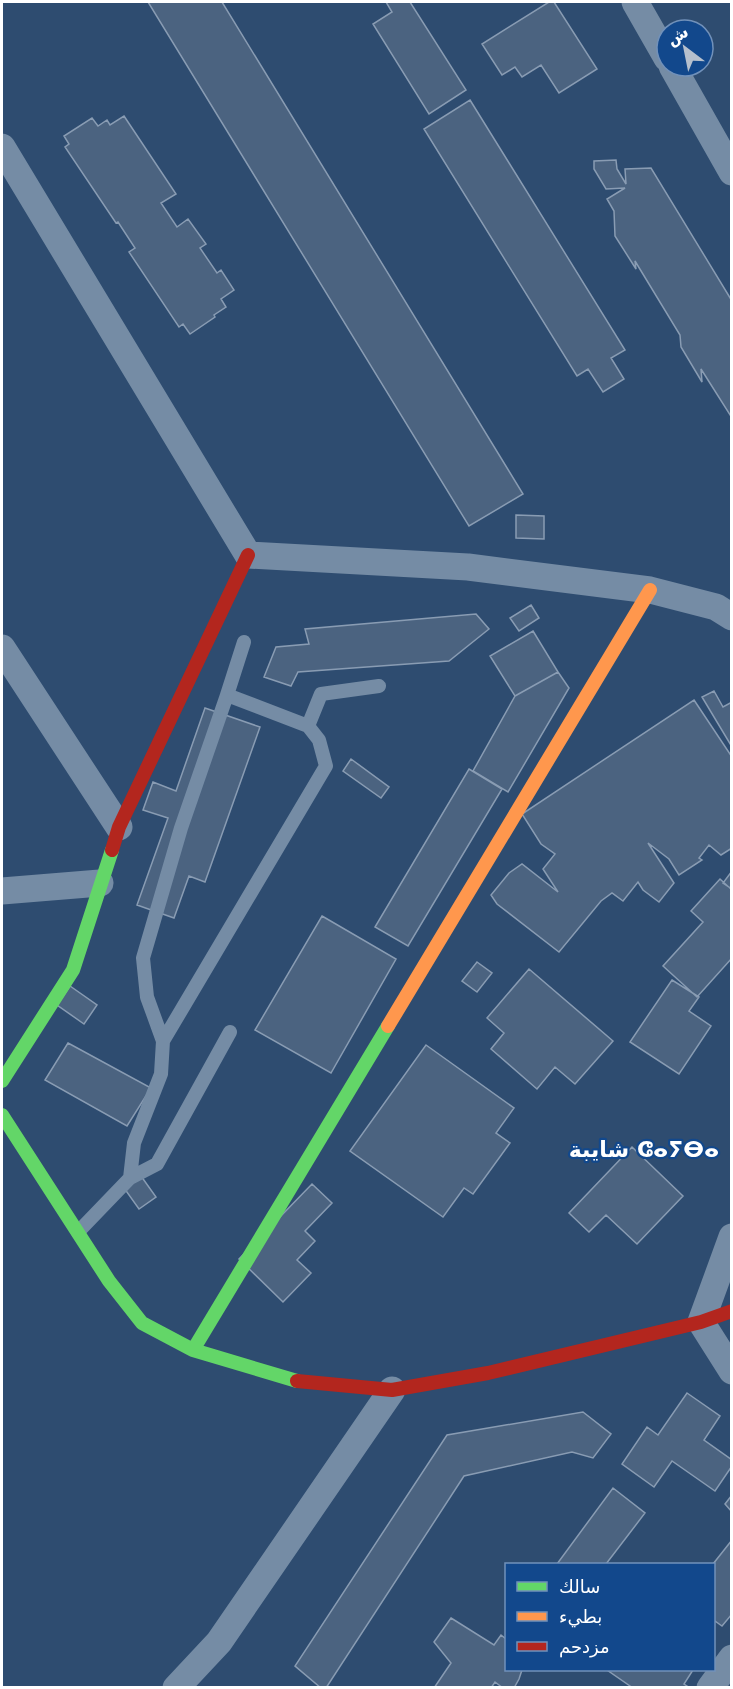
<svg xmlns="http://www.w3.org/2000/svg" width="733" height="1689" font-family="'DejaVu Sans','Noto Sans Arabic','Noto Sans Tifinagh',sans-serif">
<rect width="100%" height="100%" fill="#2e4c70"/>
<path fill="#4b6380" stroke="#899cb3" stroke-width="1.5" d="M148 2H222L523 494 469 526Z
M386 2H410L466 90 429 114 373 24 392 12Z
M549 2H554L597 69 559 93 541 65 522 77 515 67 502 75 482 44Z
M470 100 625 350 611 358 624 379 603 392 588 369 577 376 424 129Z
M124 116 176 194 161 203 177 227 188 219 206 244 200 248 217 273 221 270 234 290 221 299 226 307 214 315 215 317 190 334 183 324 179 327 129 252 135 248 118 222 116 223 65 147 69 144 64 136 92 118 98 126 107 120 110 125Z
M616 160 617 169 626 184 625 169 651 168 732 301V418L701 369 702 382 681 347 680 335 635 261 636 269 615 236 614 211 607 199 625 188 606 189 594 169V161Z
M516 515 544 516V539L516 538Z
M531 605 539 618 519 631 510 618Z
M476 614 489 629 449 661 298 672 291 686 264 677 276 647 309 644 305 629Z
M533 631 558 672 515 696 490 656Z
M558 672 569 688 508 792 473 771 515 696Z
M714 691 723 707 732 702V747L702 697Z
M694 700 732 757V848L721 855 709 845 699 858 702 860 679 875 669 859 648 843 674 883 659 902 643 890 638 882 623 901 612 893 601 901 559 952 497 904 491 895 509 873 522 864 558 892 543 869 555 854 541 844 522 814Z
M205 708 260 727 205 882 189 876 174 918 137 905 168 818 143 810 153 782 176 791Z
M351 759 389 787 381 798 343 771Z
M469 769 502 789 408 946 375 927Z
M732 871V889L723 883Z
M720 879 732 890V958L697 997 663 966 703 922 691 911Z
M322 916 396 959 331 1073 255 1030Z
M477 962 492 973 477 992 462 981Z
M529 969 613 1041 575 1084 555 1067 537 1089 491 1049 504 1033 487 1018Z
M672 980 699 997 689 1011 711 1026 679 1074 630 1042Z
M70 986 97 1005 84 1024 57 1005Z
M68 1043 151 1088 127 1126 45 1080Z
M426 1045 514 1108 496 1133 510 1143 473 1194 464 1188 443 1217 350 1151Z
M632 1147 683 1196 637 1244 606 1215 589 1232 569 1213Z
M141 1176 156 1197 139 1209 124 1188Z
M312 1184 332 1203 305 1231 315 1241 297 1260 311 1273 283 1302 239 1259Z
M687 1393 720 1416 704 1440 732 1460V1466L715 1491 672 1461 654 1487 622 1464 647 1427 658 1435Z
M583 1412 611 1434 593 1458 572 1452 464 1476 326 1688H321L295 1666 447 1435Z
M613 1488 645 1513 606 1564H557Z
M732 1495V1512L725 1504Z
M732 1540V1614L722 1626 715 1621 714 1623 713 1564Z
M451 1618 494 1645 501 1635 506 1639V1670H522L519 1679 514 1688H503L495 1682 491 1688H434L451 1663 434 1642Z
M607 1670H693L684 1684 690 1688H633Z"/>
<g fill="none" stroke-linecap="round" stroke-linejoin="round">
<path stroke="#758ca5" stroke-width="14" d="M227 695 244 642
M308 726 321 694 379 686
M130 1178 134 1143 161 1074 163 1041 326 766 319 740 308 726 227 695 181 828 143 958 147 997 163 1041
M78 1232 130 1178 157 1164 230 1032"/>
<path stroke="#758ca5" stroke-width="27" d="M635 2 667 58
M672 66 732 172
M2 147 248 555 468 567 650 590 716 607 732 617
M2 648 119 827
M2 891 100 883
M732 1237 701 1322 732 1371
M176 1688 219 1642 392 1390
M710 1688 732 1658"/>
<path stroke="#63d668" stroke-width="14" d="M2 1081 73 970 112 850
M2 1115 109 1281 142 1323 193 1350 297 1381
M193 1350 388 1026"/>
<path stroke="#ff974d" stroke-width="14" d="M388 1026 650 590"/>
<path stroke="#b3261e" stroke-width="14" d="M112 850 119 827 248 555
M297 1381 392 1390 488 1373 701 1322 732 1311"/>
</g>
<g text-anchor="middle" stroke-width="4.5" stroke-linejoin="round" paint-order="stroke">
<g font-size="22" font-weight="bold" fill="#fff" stroke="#12488c">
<text x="644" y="1157">شايبة ⵛⴰⵢⴱⴰ</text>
</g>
</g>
<rect width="733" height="1689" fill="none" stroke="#ffffff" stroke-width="6"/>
<rect x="505" y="1563" width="210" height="108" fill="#12488c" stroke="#7191ba" stroke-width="1.5"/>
<rect x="517" y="1582" width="30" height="9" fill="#63d668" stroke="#7191ba" stroke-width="1.5"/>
<text x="559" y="1593" font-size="18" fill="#ffffff">سالك</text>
<rect x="517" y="1612" width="30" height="9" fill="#ff974d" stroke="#7191ba" stroke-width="1.5"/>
<text x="559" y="1623" font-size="18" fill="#ffffff">بطيء</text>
<rect x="517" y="1642" width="30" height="9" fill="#b3261e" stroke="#7191ba" stroke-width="1.5"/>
<text x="559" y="1653" font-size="18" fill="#ffffff">مزدحم</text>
<g transform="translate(685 48) rotate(328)"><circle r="28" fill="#12488c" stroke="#7191ba" stroke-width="1.5"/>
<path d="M0-4.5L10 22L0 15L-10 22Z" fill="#b6c0cd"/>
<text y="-9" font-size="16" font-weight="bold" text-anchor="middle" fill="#ffffff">ش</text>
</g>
</svg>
